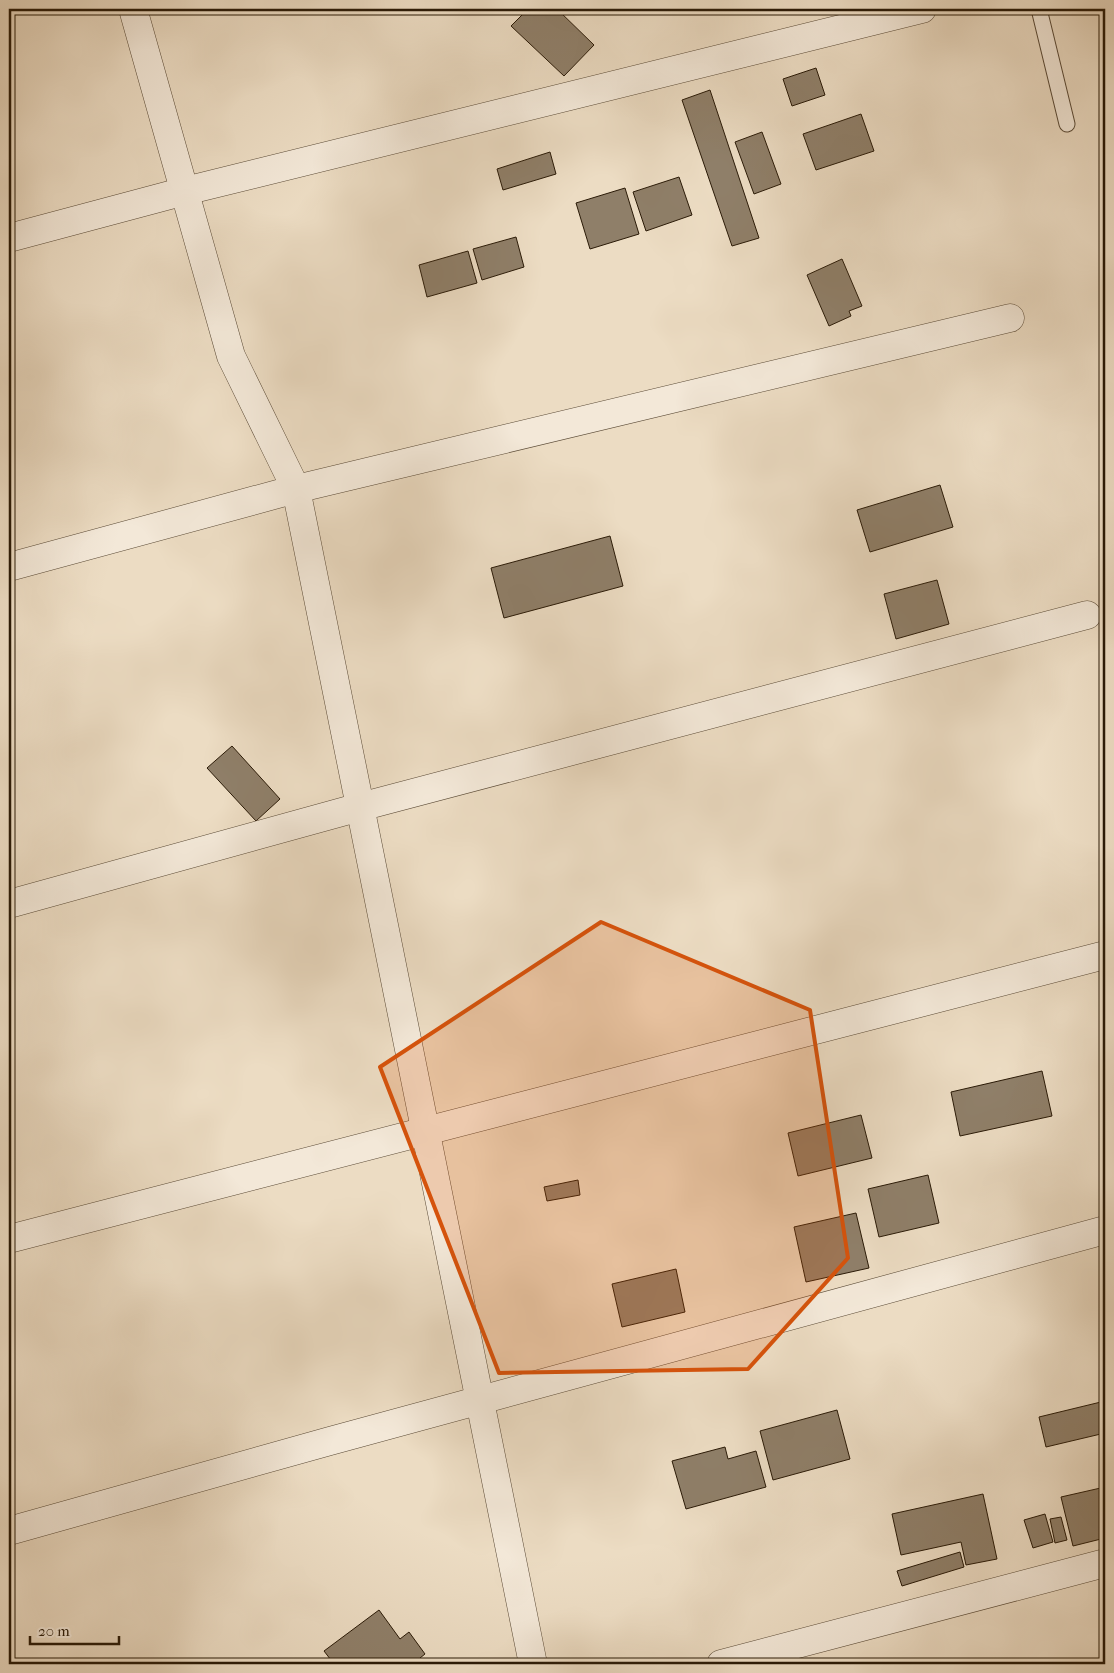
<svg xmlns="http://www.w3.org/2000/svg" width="1114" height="1673" font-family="'IM FELL French Canon',serif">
<rect width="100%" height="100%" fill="#ecdcc3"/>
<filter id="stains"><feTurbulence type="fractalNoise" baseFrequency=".004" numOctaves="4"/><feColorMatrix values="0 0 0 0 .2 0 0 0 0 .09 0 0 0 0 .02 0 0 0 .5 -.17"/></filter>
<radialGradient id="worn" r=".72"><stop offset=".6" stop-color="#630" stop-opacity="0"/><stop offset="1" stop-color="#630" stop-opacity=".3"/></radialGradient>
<path fill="#8f7f69" stroke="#2a1a07" d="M528 9H557L594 45 564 76 511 26Z
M816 68 825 95 792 106 783 79Z
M710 90 759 238 732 246 682 100Z
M861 114 874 151 816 170 803 134Z
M762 132 781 184 754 194 735 142Z
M550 152 556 174 503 190 497 169Z
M679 177 692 215 646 231 633 192Z
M625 188 639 234 590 249 576 203Z
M516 237 524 267 482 280 473 249Z
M468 251 477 283 427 297 419 265Z
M842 259 862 306 849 311 851 316 829 326 807 275Z
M940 485 953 527 870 552 857 510Z
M610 536 623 586 504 618 491 568Z
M937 580 949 624 896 639 884 594Z
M232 746 280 799 256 821 207 768Z
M1042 1071 1052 1116 960 1136 951 1092Z
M861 1115 872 1158 798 1176 788 1133Z
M928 1175 939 1223 879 1237 868 1189Z
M578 1180 580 1195 547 1201 544 1187Z
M856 1213 869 1268 806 1282 794 1227Z
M676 1269 685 1312 622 1327 612 1284Z
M1105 1401V1433L1046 1447 1039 1417Z
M837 1410 850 1459 773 1480 760 1431Z
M725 1447 728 1459 756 1451 766 1487 686 1509 672 1461Z
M1105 1487V1538L1073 1546 1061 1497Z
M983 1494 997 1559 966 1565 961 1542 901 1555 892 1514Z
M1045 1514 1053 1542 1033 1548 1024 1520Z
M1061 1517 1067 1540 1055 1543 1050 1519Z
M960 1552 964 1567 902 1586 897 1571Z
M379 1610 400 1639 409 1632 425 1654 420 1658 424 1664H334L324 1651Z"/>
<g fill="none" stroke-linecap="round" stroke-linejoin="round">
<defs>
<path id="service" d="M1039 9 1067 124"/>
<path id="minor" d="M9 238 185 191 922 9
M9 567 296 489 1010 318
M9 904 360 807 1087 615
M9 1239 1105 955
M9 1531 330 1441 1105 1230
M721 1664 1105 1563"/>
<path id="tertiary" d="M133 9 231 356 296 489 533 1664"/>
</defs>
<use href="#service" stroke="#5a4a36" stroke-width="17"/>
<use href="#minor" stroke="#5a4a36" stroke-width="29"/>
<use href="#tertiary" stroke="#5a4a36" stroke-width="29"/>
<use href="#service" stroke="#f3e8d8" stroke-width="15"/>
<use href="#minor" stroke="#f3e8d8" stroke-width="28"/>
<use href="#tertiary" stroke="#f3e8d8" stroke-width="28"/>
</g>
<path fill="#d5530c" fill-opacity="0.2" stroke="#d5530c" stroke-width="4" stroke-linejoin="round" d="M601 922 810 1010 848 1258 748 1369 499 1373 380 1067Z"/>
<rect width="1114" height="1673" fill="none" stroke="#ecdcc3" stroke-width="30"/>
<rect x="10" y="10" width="1094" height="1653" fill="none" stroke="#2a1a07" stroke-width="2.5"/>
<rect x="15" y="15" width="1084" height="1643" fill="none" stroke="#2a1a07"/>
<path d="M30 1636v8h89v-8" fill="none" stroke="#2a1a07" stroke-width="2.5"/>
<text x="38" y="1636" font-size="15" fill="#2a1a07" stroke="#f3e8d8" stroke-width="4" paint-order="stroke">20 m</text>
<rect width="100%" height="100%" filter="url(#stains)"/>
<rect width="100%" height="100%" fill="url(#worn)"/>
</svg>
